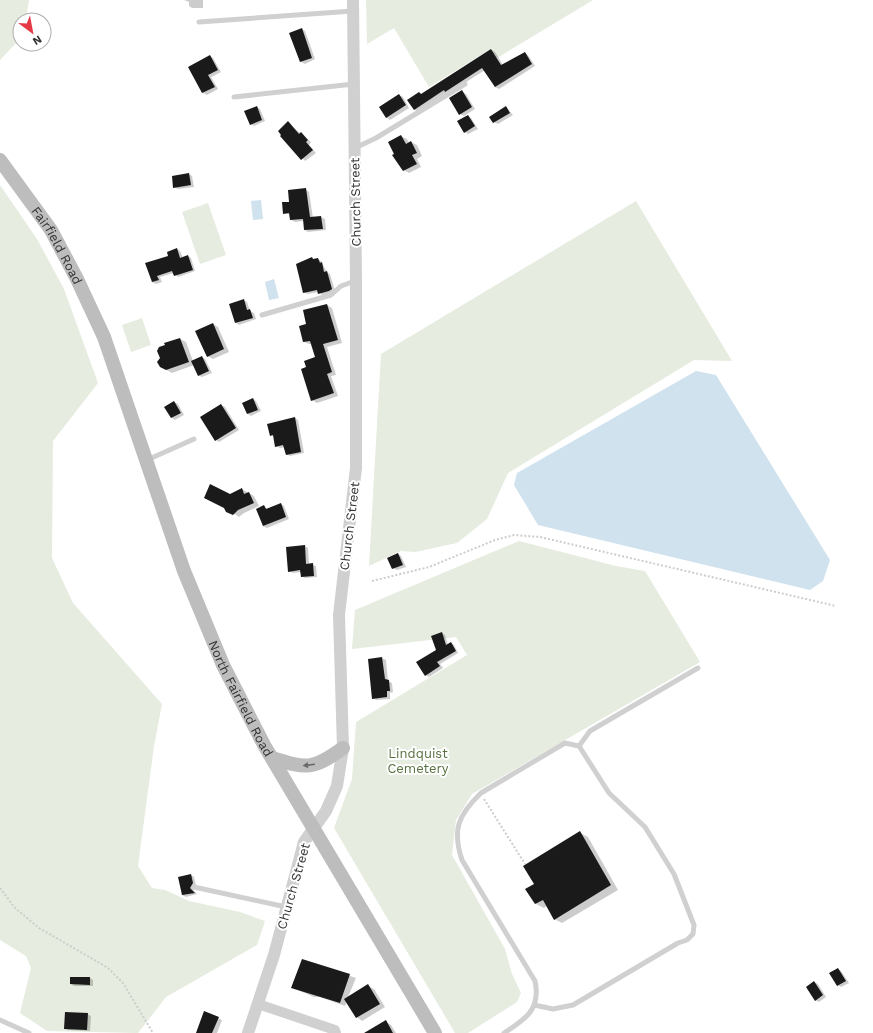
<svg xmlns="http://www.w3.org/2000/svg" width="873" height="1033" font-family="'Work Sans',sans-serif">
<rect width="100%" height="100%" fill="#fff"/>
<path fill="#e6ecdf" d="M0 0H29L26 20H20V39L0 60Z
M366 0H593L497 58 491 49 429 87 394 28 367 44Z
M0 185 37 239 64 289 98 383 53 441 52 558 73 603 162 704 154 746 138 866 152 888 165 890 189 901 240 912 265 921 257 945 166 997 138 1033 47 1031 20 1013 31 968 26 956 0 940Z
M636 201 732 361 694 360 508 473 487 519 457 543 415 552 401 551 369 566 381 354Z
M208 203 226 255 200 264 182 212Z
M142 318 151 345 131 352 122 325Z
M519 541 616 566 645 571 700 662 472 794 456 820 452 855 505 949 512 974 521 993 517 1002 468 1033H455L334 828 352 779 356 722 467 655 456 637 352 649 355 610Z"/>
<path fill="#cfe2ee" d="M261 200 263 219 253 220 251 201Z
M274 279 279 298 269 300 265 282Z
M696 371 716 375 830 560 823 581 810 590 538 525 514 485 517 473Z"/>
<path fill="#0003" d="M184 0H203V8H192L189 6V2Z
M302 29 305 31 315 59 305 64 301 62Z
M491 50 495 52 503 65 525 53 528 55 535 66 499 89 495 87 485 70 449 93 447 92 418 112 415 110 409 100 422 95Z
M210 56 213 58 221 72 211 77 218 89 207 95 203 93 189 68Z
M462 92 466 94 475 109 464 116 460 114Z
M399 95 403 97 409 108 390 120 387 118 380 107Z
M257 107 260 109 265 121 254 126 251 124Z
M506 107 513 115 498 124 494 122 491 117Z
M468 116 471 118 478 129 468 134 465 132Z
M288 123 311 142 309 145 316 153 305 161 281 136Z
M401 136 407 139 409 143 411 142 417 145 422 156 417 159 421 167 409 173 404 170 395 154Z
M189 174 192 176 194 187 178 189 174 187Z
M305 189 309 192 313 218 321 217 325 219 326 230 308 232 305 230 304 221 295 222 291 220V215L284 213 290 203Z
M177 249 180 251 183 258 188 256 191 258 195 271 178 277 174 273 160 277 162 282 156 284 152 282 169 256Z
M318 259 321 261 327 272 330 274 335 291 323 296 319 292 307 294 304 292Z
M243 300 247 302 250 311 254 313 256 319 239 325 236 323 230 305Z
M327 305 332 308 342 343 327 347 336 375 331 376 338 396 317 403 312 400 307 367 316 358 312 344H309L304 342 300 327 308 325Z
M213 324 218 327 229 352 213 359 207 356Z
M180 339 186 342 193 361 202 357 205 359 212 373 202 377 198 375 194 365 172 373 161 367Z
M253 399 256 401 261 411 251 416 248 414Z
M174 402 178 404 184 415 175 420 172 418 166 407Z
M221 405 225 407 239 430 219 442 216 440Z
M295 418 298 420 304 453 290 456 287 454 285 447 280 448 276 446 274 437 271 435Z
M242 489 254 496 259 506 244 513 239 517 226 508 230 495Z
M281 504 284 506 289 519 267 528 263 526 264 507 268 509Z
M305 546 308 548 309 564 316 566 317 577 305 578 302 576 301 572 293 573 289 571Z
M398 554 401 556 406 567 397 570 393 568Z
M442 633 445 635 448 645 451 643 454 645 458 653 440 664 443 668 429 677 426 675 437 650Z
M382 658 386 660 388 681 392 683 393 692 390 693V699L376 700 373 698Z
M580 833 588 837 618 890 562 923 554 919 547 906 544 908 536 904 527 889 535 884Z
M191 875 194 877 196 886 193 890 197 894 186 897 182 895Z
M303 960 356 978 348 997 368 986 374 989 385 1007 362 1021 357 1017 347 1001 345 1006 320 997H314L293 988Z
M838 969 841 971 849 983 841 987 838 985Z
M90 978 93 980V986H74L71 984Z
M814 982 818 984 826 997 819 1002 815 1000Z
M205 1013 222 1020 217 1033H199Z
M87 1014 91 1016 90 1031 68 1030 65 1028Z
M386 1022 391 1025 396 1033H366Z"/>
<path fill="#1a1a1a" d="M302 28 312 58 300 62 289 33Z
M491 49 501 65 525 52 532 64 495 87 482 68 445 92 444 90 414 110 407 100 419 92 421 94Z
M210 55 218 70 208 75 215 87 202 93 188 67Z
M462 90 472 107 459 115 449 98Z
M399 94 406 105 386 118 379 107Z
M257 106 262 120 250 125 244 111Z
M506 106 510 113 493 123 489 117Z
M468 115 475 126 464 133 457 121Z
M288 121 299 134 301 132 308 140 306 142 313 150 301 160 280 136 281 135 278 131Z
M401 135 406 144 411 141 417 153 412 155 417 164 403 171 392 155 394 154 388 142Z
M189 173 191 185 173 188 172 176Z
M306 188 310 217 321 216 323 229 304 230 303 219 290 220 289 213 283 214 282 202H289L288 190Z
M177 248 180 258 188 255 193 270 174 276 172 271 157 276 159 280 152 282 145 263 168 256 167 252Z
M312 257 313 259 318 258 320 263 322 262 324 272 327 271 332 289 329 291 318 294 317 290 303 293 296 264Z
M244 299 247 310 250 309 253 318 235 323 229 304Z
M327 304 338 340 323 344 332 372 327 374 334 393 311 401 301 369 306 367 304 361 315 357 310 341 303 342 299 326 306 324 303 310Z
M213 323 224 349 207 357 195 331Z
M180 338 189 362 166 370 160 367 157 362 160 358 157 351 159 347 165 345 164 343Z
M202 356 209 371 198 376 191 361Z
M253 398 258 410 247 414 242 403Z
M174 401 181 413 171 418 164 407Z
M221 404 236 428 215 441 200 417Z
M295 417 301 452 286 455 283 445 275 447 273 435 270 436 267 424Z
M210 484 230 494 242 488 244 494 249 492 254 503 238 510 233 515 226 512 224 508 204 498Z
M281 503 286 517 263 526 256 509 264 505 266 509Z
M305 545 306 564 313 563 314 576 301 577 300 570 288 572 286 547Z
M398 553 403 565 392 569 387 558Z
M442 632 446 645 451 642 456 651 437 662 440 666 425 676 416 662 436 650 431 636Z
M382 657 385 679 389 680 390 691H387V697L372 699 368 659Z
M580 831 611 885 554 920 543 900 535 904 525 889 534 884 523 866Z
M191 874 193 883 190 888 195 893 182 895 178 877Z
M302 959 350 974 340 1003 291 988Z
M838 968 846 981 837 986 829 973Z
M70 977H90V985L70 984Z
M814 981 823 995 815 1001 806 987Z
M368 984 380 1004 356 1018 344 999Z
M204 1011 219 1017 212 1033H196Z
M65 1012 88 1013 87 1030 64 1029Z
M386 1020 393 1033H364Z"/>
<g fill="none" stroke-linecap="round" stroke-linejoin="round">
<path stroke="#cdcdcd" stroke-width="2" stroke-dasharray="2 2" stroke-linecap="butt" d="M372 581 429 567 495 540 514 535 540 537 836 606
M484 799 525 864
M0 888 15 908 39 928 108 968 123 983 153 1033"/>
<path stroke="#d0d0d0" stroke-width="5" d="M199 22 353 11
M234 97 354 84
M355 148 376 138 465 84
M262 315 331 295 341 286 355 281
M147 460 194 439
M579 746 590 731 698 668
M194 887 286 907
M0 1020 29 1033
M504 1033C526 1019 541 1009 535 981L462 860C452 830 458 815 481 793L565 743 579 746 609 793 645 827 674 874 694 925 693 934 687 940 678 943 573 1005 553 1009 534 1005"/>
<path stroke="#d0d0d0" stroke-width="10" d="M258 1004 335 1030 336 1033"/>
<path stroke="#d0d0d0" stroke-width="12" d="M248 1033 274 955 304 842 326 811 337 786 343 748 339 615 356 468V281L353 0"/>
<g stroke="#bdbdbd" stroke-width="14">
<path id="s1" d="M0 160 51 230 77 279 104 337 184 571 223 665 264 745 435 1033"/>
<path d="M272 758C307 769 313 770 343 748"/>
</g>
</g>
<defs><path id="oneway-solid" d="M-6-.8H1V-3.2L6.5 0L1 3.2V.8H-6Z"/></defs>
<use fill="#6a6a6a" href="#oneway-solid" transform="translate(309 765) rotate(173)"/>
<g text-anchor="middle" stroke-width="4" stroke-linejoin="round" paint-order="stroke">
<g font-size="13" fill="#333" stroke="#fff">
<text transform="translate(355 202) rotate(-91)" y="5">Church Street</text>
<text dy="5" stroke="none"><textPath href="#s1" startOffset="103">Fairfield Road</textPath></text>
<text transform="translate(349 526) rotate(-83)" y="5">Church Street</text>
<text dy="5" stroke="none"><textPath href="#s1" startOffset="593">North Fairfield Road</textPath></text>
<text transform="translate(293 886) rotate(-74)" y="5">Church Street</text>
</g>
<g font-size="13" fill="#56703f" stroke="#fff">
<text x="418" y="758">Lindquist<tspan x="418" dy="15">Cemetery</tspan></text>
</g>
</g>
<g transform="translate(32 32) rotate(148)"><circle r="19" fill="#ffffff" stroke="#adadad"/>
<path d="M0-3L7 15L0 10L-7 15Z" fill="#e63946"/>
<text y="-6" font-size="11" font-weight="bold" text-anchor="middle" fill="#333333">N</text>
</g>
</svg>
